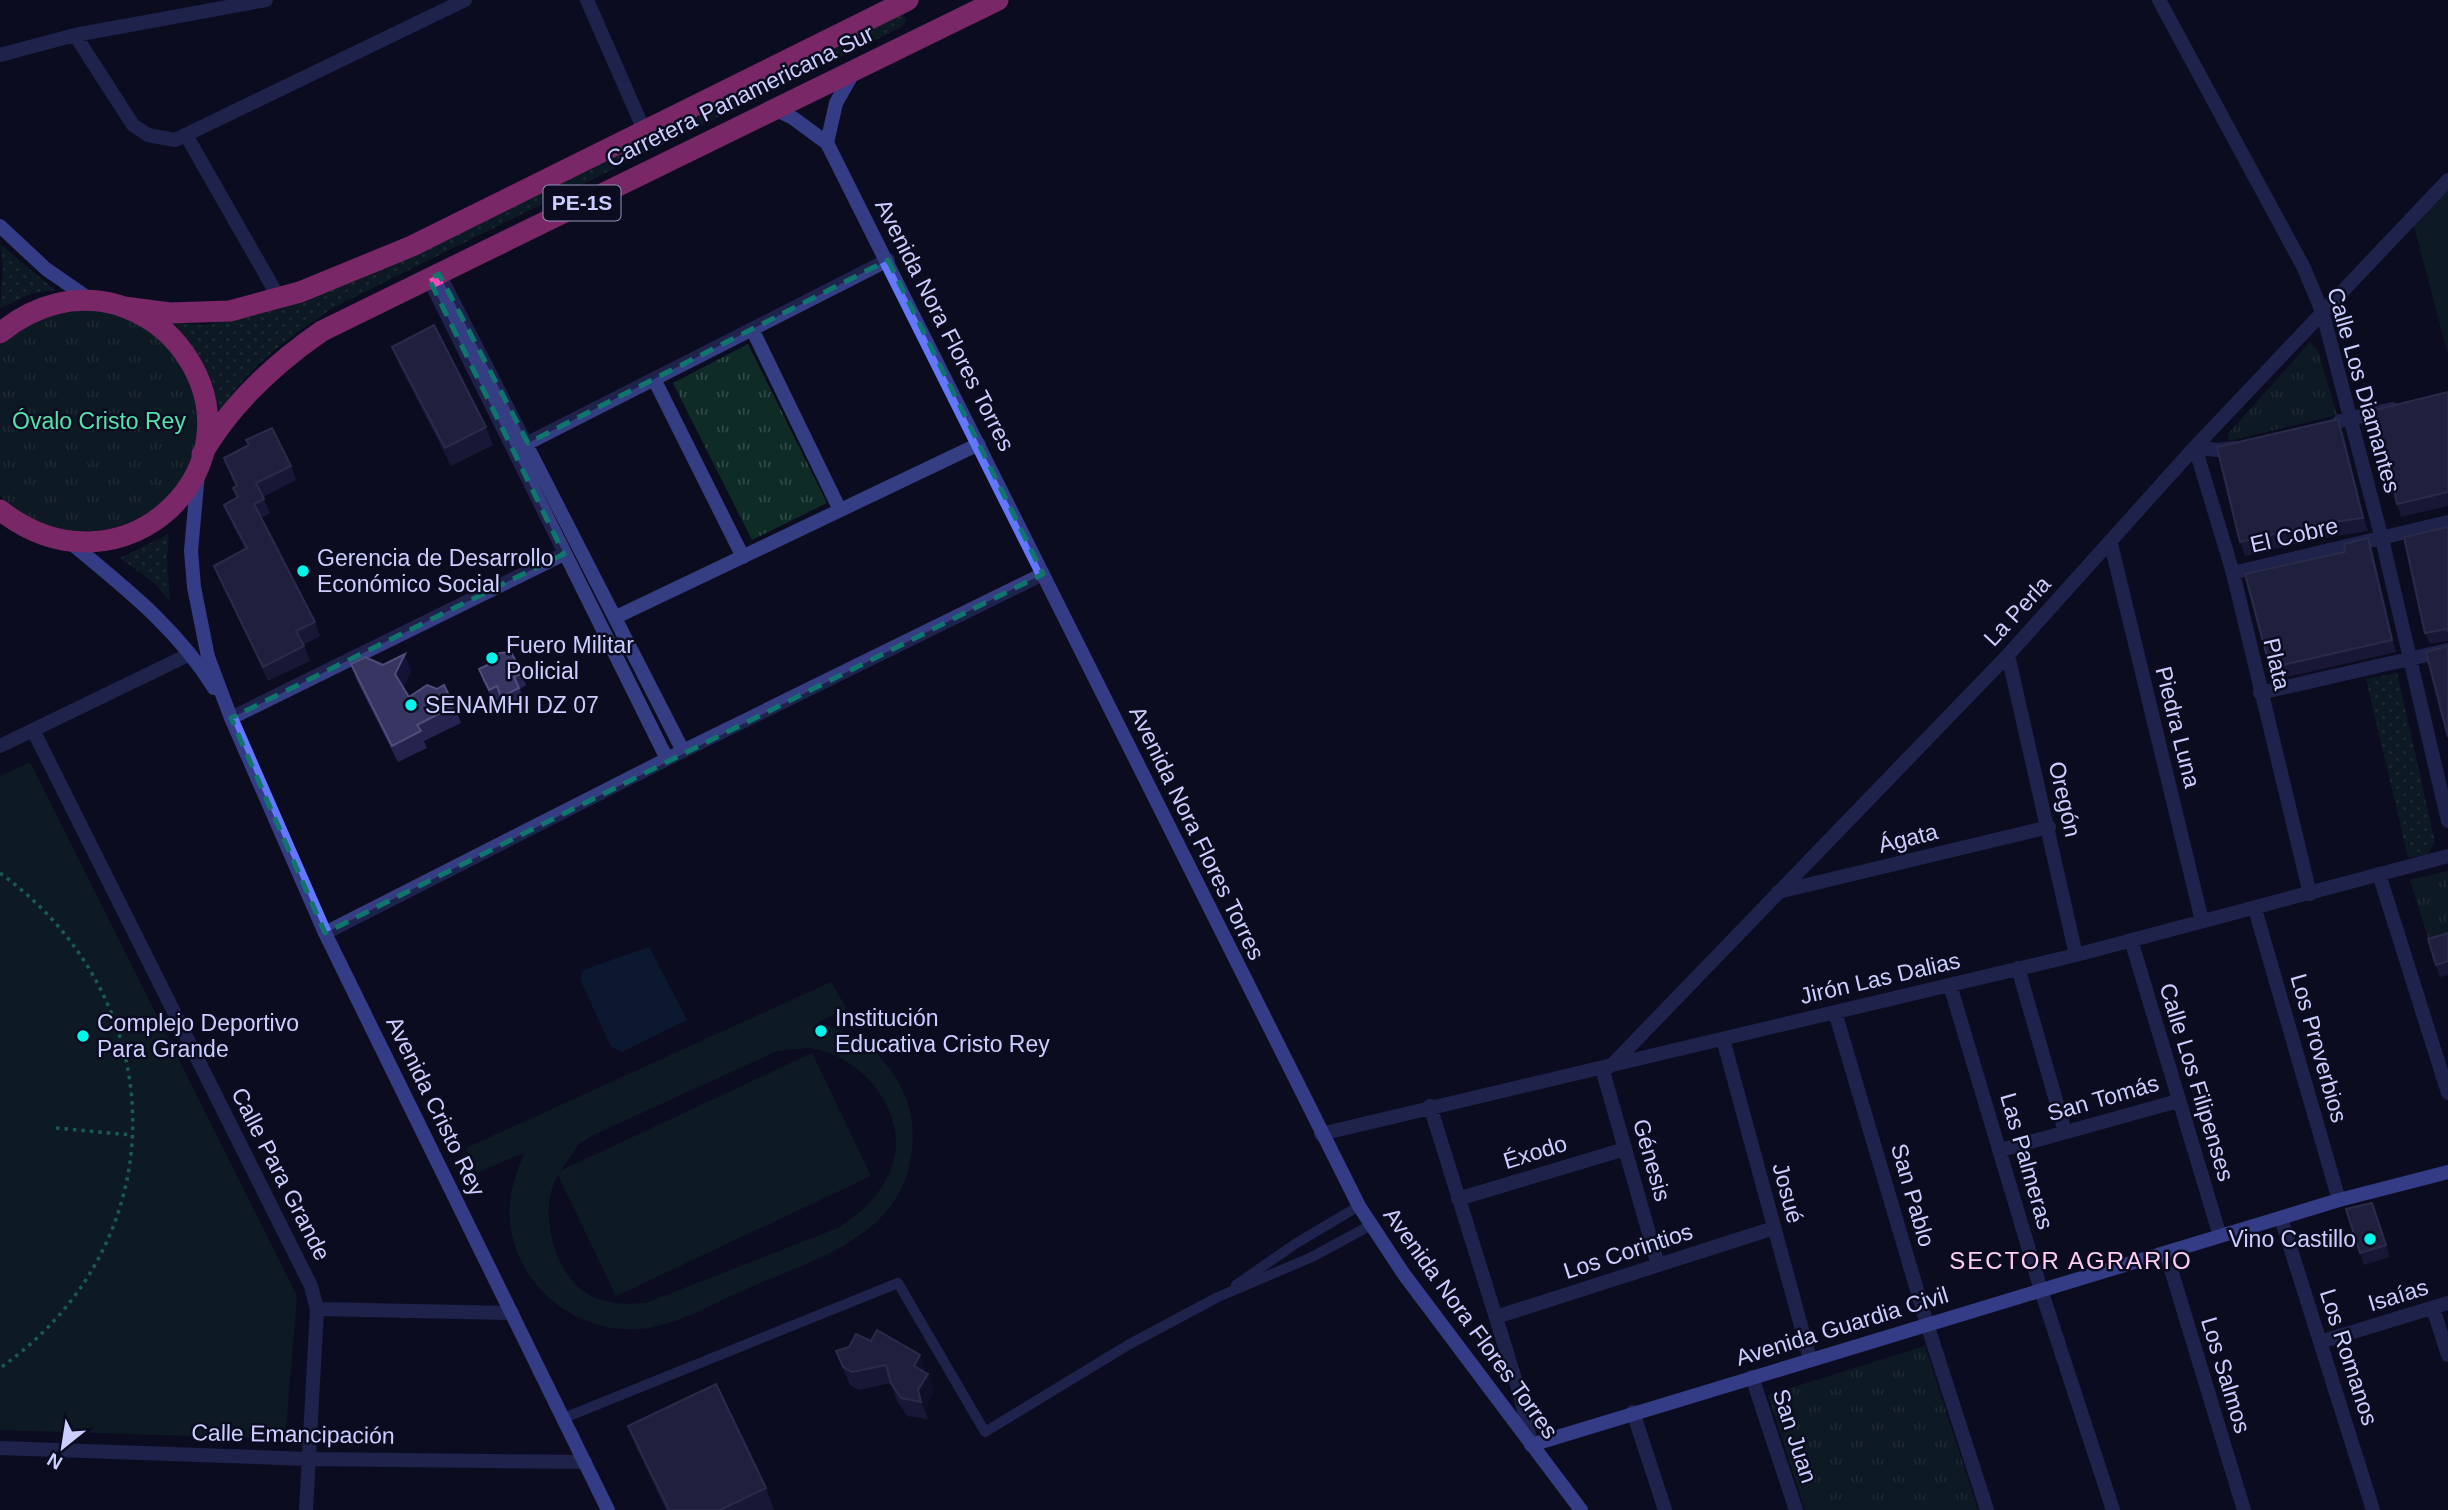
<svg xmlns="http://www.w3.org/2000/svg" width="2448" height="1510" font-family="Arial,sans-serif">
<defs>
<pattern id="grass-dots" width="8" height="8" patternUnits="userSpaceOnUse" patternTransform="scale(1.75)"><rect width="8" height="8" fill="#0f2b26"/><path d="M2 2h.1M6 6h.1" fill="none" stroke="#314947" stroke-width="1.8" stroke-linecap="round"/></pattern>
<pattern id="park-tufts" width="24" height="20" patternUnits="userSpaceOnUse" patternTransform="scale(1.75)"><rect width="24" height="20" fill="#0f2b26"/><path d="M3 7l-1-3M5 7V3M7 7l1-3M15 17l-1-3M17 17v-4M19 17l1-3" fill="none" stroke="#314947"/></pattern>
</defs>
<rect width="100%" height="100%" fill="#0c0c21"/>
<path fill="url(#grass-dots)" d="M901 9 906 21 901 27 334 307C290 337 247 366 219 413 212 376 197 350 171 323L204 325 283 308Z
M0 244 55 290 33 293 0 308 3 266Z
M169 534 167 559 170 601 153 582 120 558Z
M2397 673 2435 842 2427 855 2408 857 2366 679Z"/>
<path fill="url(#park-tufts)" d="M98 309C112 314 127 317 139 323 160 334 175 354 185 374 243 491 87 587 0 495V346C31 317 57 312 98 309Z
M2310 342 2318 351 2337 415 2229 441 2228 434Z
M748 344 827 503 752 540 673 383Z
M2448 871V946L2432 951 2410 880Z
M1925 1346 1978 1510H1805L1768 1395Z"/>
<path fill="#0f2b26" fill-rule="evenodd" d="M2448 189V355L2414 226Z
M30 762 297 1296 285 1439 0 1430V776Z
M831 982 847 1009 818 1022C861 1035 894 1061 908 1104 914 1124 914 1147 909 1167 891 1241 807 1262 746 1289 711 1304 675 1327 637 1329 568 1334 504 1273 510 1203 511 1185 518 1169 525 1152L477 1173 466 1148ZM808 1048C861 1053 913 1115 891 1169 880 1197 862 1212 838 1228L646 1303C625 1305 600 1304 583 1291 552 1268 538 1207 558 1175L616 1296 871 1176 812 1053 560 1171 579 1144 593 1135 777 1051Z"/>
<path fill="#092743" d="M649 947 687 1020 622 1052 611 1047 580 979 583 970Z"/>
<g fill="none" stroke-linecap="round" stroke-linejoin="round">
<path stroke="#29b698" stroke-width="3.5" stroke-dasharray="3.5 5" stroke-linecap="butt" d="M0 873C175 1000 179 1242 0 1368
M56 1128 132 1135"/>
<path stroke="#353e82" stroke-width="10" d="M1236 1285 1295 1244 1359 1206
M564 1418 898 1283 985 1432 1128 1345 1218 1297 1312 1257 1371 1225"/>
<path stroke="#353e82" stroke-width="14" d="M587 0 644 130
M2159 0 2304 268 2323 314 2382 539 2448 821
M75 35 133 125 148 135 175 140 465 0
M0 55 75 35 266 0
M186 135 279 298
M439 274 683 751
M429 279 667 759
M752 329 840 510
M654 379 743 557
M2340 421 2392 409
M528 443 888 260
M2236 448 2217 450 2195 447 2233 573 2310 894
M2111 544 2202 921
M2233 573 2448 522
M616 617 979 444
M2008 655 2076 955
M2260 693 2448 650
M231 718 564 554
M33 730 311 1286 317 1309 306 1510
M0 746 190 654
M2379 874 2448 1093
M1778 892 2049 827
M2255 909 2339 1200
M325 933 683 751 1043 574
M2131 940 2220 1236
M2018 968 2065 1132
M1950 985 2041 1290 2113 1510
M1835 1012 1927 1324 1987 1510
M1723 1039 1810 1359
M1611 1066 2008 655 2195 447 2448 180
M1602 1068 1658 1265
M1430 1106 1521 1398 1531 1443
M1321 1134 2076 955 2448 856
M2001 1150 2178 1101
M1458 1199 1625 1149
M2281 1218 2373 1510
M2166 1253 2244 1510
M2433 1308 2448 1355
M317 1309 512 1313
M1496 1317 1774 1228
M2320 1342 2448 1303
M1752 1377 1796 1510
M1633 1412 1665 1510
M0 1448 309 1459 585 1462"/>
<path stroke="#6377ff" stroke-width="14" d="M774 109 793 118 827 143 1359 1206 1403 1273 1581 1510
M827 143 836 103 853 73
M0 226 46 269 91 300
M198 473 191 551 194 587 208 657 231 718 325 933 608 1510
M71 543C125 588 177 628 214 688
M1531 1445 2339 1200 2448 1172"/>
<path stroke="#ff47bc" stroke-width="21" d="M124 307 170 313 230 311 300 292 412 246 908 0
M0 333C34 305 75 293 118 305 142 313 164 327 179 346 271 463 123 607 0 510
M202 454C232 403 274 364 322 331L998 0"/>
</g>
<path fill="#26244f" d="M392 347 486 427 493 445 451 466 399 364Z
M2448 392V506L2401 517 2397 504Z
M2343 432 2368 531 2317 539 2245 556 2240 542Z
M246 440 291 466 296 480 263 497 270 513 261 518 315 622 320 636 304 645 310 661 268 681 220 580 214 566 245 549 230 519 224 505 236 498 233 488 236 486 224 458 248 445Z
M2448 527V641L2430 644 2425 633Z
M2372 550 2396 652 2274 680 2270 668Z
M351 664 383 665 411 671 403 687 409 697 454 706 461 723 424 741 427 748 398 762 357 681Z
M479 669 522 673 526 685 520 689 524 700 506 709 501 698 494 702 483 681Z
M2448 933V975L2440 977 2436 965Z
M2372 1203 2390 1257 2364 1265 2360 1253Z
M871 1341 928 1374 934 1391 925 1408 928 1419 907 1416 897 1401 891 1383 859 1390 850 1385 836 1351Z
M628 1426 766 1488 774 1510H666L637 1449Z"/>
<path fill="#141335" d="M2338 419 2343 432 2368 531 2363 518Z
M2368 538 2372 550 2396 652 2392 640Z
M405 654 411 671 401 691 395 674Z
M920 1355 926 1373 914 1366Z
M928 1374 934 1391 925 1408 928 1419 921 1402 918 1390Z"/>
<path fill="#373662" stroke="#4f4e7b" stroke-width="2" d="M434 325 486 427 445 448 392 347Z
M2448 392V492L2397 504 2375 410Z
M2338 419 2363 518 2312 525 2240 542 2217 447Z
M272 428 291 466 256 483 264 499 254 504 315 622 296 631 304 646 263 667 214 566 247 548 224 505 238 497 233 488 237 486 224 458 249 445 246 440Z
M2448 527V631L2446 629 2425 633 2404 537Z
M2368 538 2392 640 2270 668 2245 574 2345 552 2344 544Z
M2448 646V737L2426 652Z
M511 652 522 673 514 677 519 688 501 697 497 686 489 690 479 669 494 662 491 654Z
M405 654 395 674 409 697 427 685 437 689 444 685 454 706 417 725 421 731 392 746 351 664 365 657 383 665Z
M2448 933V961L2436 965 2428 939Z
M2372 1203 2386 1245 2360 1253 2346 1209Z
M877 1330 920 1355 914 1366 928 1374 918 1390 921 1402 901 1398 891 1383 886 1365 852 1372 843 1367 836 1351 849 1347 856 1334 871 1341Z
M716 1384 766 1488 720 1510H669L628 1426Z"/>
<path d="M0 0H2448V1510H0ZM888 260 1043 574 325 933 231 718 564 554 429 279 439 274 528 443Z" fill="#0c0c21" fill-opacity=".55" fill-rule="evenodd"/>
<path fill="none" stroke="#0f766e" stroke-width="5" stroke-dasharray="14 9" stroke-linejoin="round" d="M888 260 1043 574 325 933 231 718 564 554 429 279 439 274 528 443Z"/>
<g fill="#00f7e9" stroke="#0c0c21" stroke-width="2.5">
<circle cx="303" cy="571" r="7"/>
<circle cx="492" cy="658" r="7"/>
<circle cx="411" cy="705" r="7"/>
<circle cx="821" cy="1031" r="7"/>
<circle cx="83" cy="1036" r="7"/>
<circle cx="2370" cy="1239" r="7"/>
</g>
<g text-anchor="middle" stroke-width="5" stroke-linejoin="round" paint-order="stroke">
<rect fill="#0c0c21" stroke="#9294bc" stroke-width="2" x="543.5" y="185.5" width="77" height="35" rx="5"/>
<g font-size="21" font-weight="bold" fill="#ccceff">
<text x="582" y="210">PE-1S</text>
</g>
<g font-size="23" fill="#ccceff" stroke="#0c0c21">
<text transform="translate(740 96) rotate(-26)" y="8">Carretera Panamericana Sur</text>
<text transform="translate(945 325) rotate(63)" y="8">Avenida Nora Flores Torres</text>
<text transform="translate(2364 390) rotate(74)" y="8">Calle Los Diamantes</text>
<text transform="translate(2294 535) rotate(-13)" y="8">El Cobre</text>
<text transform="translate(2017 611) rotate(-47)" y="8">La Perla</text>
<text transform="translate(2277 664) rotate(77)" y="8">Plata</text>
<text transform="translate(2178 727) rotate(76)" y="8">Piedra Luna</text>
<text transform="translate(2065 799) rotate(77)" y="8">Oregón</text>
<text transform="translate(1197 833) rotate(64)" y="8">Avenida Nora Flores Torres</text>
<text transform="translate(1908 838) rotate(-14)" y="8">Ágata</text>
<text transform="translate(1880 978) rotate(-13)" y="8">Jirón Las Dalias</text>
<text transform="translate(2319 1048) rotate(74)" y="8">Los Proverbios</text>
<text transform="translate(2197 1082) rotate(73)" y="8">Calle Los Filipenses</text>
<text transform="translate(2103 1098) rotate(-16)" y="8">San Tomás</text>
<text transform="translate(436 1106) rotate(64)" y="8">Avenida Cristo Rey</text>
<text transform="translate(1535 1152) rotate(-17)" y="8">Éxodo</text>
<text transform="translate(1652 1160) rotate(74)" y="8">Génesis</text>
<text transform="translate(2027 1161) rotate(74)" y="8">Las Palmeras</text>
<text transform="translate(281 1174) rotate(63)" y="8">Calle Para Grande</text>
<text transform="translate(1788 1193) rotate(75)" y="8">Josué</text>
<text transform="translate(1913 1195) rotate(74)" y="8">San Pablo</text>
<text transform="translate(1628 1251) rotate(-18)" y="8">Los Corintios</text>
<text transform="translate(2398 1295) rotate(-17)" y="8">Isaías</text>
<text transform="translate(1471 1323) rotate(54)" y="8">Avenida Nora Flores Torres</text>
<text transform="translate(1842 1326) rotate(-17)" y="8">Avenida Guardia Civil</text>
<text transform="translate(2349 1357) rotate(72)" y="8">Los Romanos</text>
<text transform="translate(2226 1375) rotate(73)" y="8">Los Salmos</text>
<text transform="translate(293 1434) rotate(1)" y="8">Calle Emancipación</text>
<text transform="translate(1795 1436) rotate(72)" y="8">San Juan</text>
</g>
<g font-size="23" fill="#53e3a9" stroke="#0c0c21">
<text x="99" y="429">Óvalo Cristo Rey</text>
</g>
<g font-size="23" fill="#ccceff" stroke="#0c0c21" text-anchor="start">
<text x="317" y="566">Gerencia de Desarrollo<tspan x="317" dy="26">Económico Social</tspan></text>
<text x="506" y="653">Fuero Militar<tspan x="506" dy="26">Policial</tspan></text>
<text x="425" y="713">SENAMHI DZ 07</text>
<text x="835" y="1026">Institución<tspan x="835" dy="26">Educativa Cristo Rey</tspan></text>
<text x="97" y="1031">Complejo Deportivo<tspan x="97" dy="26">Para Grande</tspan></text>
<text x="2356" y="1247" text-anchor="end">Vino Castillo</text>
</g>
<g font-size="24" letter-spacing="2" fill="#ffcef5" stroke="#0c0c21">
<text x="2071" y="1269">SECTOR AGRARIO</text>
</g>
</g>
<g transform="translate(63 1447) rotate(210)" stroke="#0c0c21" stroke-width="5" paint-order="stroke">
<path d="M0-5L12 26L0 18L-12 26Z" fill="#ccceff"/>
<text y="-10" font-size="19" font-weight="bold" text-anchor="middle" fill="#ccceff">N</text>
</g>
</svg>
